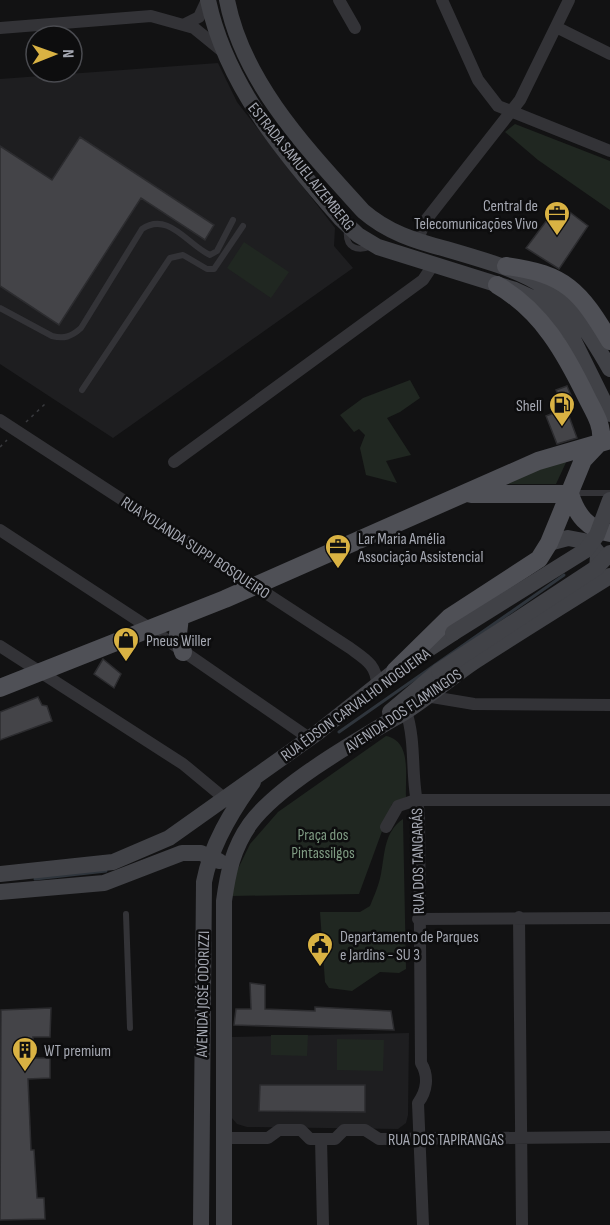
<svg xmlns="http://www.w3.org/2000/svg" width="610" height="1225" font-family="'Sofia Sans Condensed',sans-serif">
<rect width="100%" height="100%" fill="#121213"/>
<path fill="#1e1e20" d="M218 63 237 102 335 228 334 246 353 268 113 438 0 364V79Z
M409 1033 408 1115 406 1123 398 1129 247 1127 237 1124 231 1117 232 1037Z"/>
<path fill="#202721" d="M515 124 610 161V210L538 160 505 132Z
M244 242 289 272 271 298 227 268Z
M410 380 420 398 400 412 387 418 411 455 386 461 397 483 366 475 360 448 365 435 359 429 354 432 340 415 363 398Z
M569 456 556 484H492Z
M386 736C412 741 405 775 406 797L392 804 359 894 231 896 236 873 250 844 278 812Z
M403 819 406 969 399 973 380 972 352 991 329 988 325 982 320 912H360L370 906C374 896 379 885 381 874 385 853 384 832 403 819Z
M271 1035H308L307 1056 271 1055Z
M337 1039 384 1040 383 1071 337 1070Z"/>
<g fill="none" stroke-linecap="round" stroke-linejoin="round">
<path stroke="#2f353c" stroke-width="3" d="M339 732 564 575
M35 879 106 871"/>
</g>
<path fill="#444448" stroke="#2c2c2f" stroke-width="1.5" d="M80 137 214 225 205 240 141 198 59 325 0 286V146L52 180Z
M559 204 588 226 559 269 526 248Z
M567 386 574 402 563 406 556 390Z
M566 408 577 438 557 444 546 416Z
M103 659 121 674 114 688 94 674Z
M38 697 42 705 47 706 52 721 0 740V712Z
M250 983 265 985V1009L315 1011V1007L391 1011 394 1030 234 1025 236 1009H251Z
M51 1008 50 1037H33V1058H50V1078L28 1079 31 1150H34L37 1198H44L45 1219 0 1220 1 1010Z
M260 1085H365V1112L259 1111Z"/>
<g fill="none" stroke-linecap="round" stroke-linejoin="round">
<path stroke="#393a3e" stroke-width="1.5" stroke-dasharray="3 4.5" stroke-linecap="butt" d="M26 422 45 404
M0 447 7 440"/>
<path stroke="#333337" stroke-width="6" d="M347 230C345 248 357 252 372 246
M0 308 52 336C64 339 71 337 81 328L142 229C168 211 188 245 210 255L217 251 233 220
M82 390 170 258 183 255 207 269H214L243 226
M574 493H610
M126 914 130 1028"/>
<path stroke="#333337" stroke-width="12" d="M339 0 355 28
M442 0 478 80 498 106 610 151
M185 24 199 17 207 0
M556 27 610 54
M0 28 151 16 194 28 221 50
M417 241 426 220 520 100 569 0
M0 420 350 648C365 659 377 665 377 685
M174 462 423 280 433 265
M0 530 151 629 309 738
M0 646 183 764 224 798
M426 696 474 704 610 705
M406 711C417 745 410 779 419 812L421 1063C429 1076 427 1091 418 1103L423 1225
M386 827 398 806 416 800H610
M519 917 522 1225
M418 919 610 918
M224 1138H268L279 1130H301L310 1139H335L344 1130H365L379 1139 610 1137
M321 1139 323 1225"/>
<path stroke="#414247" stroke-width="16" d="M208 0C226 85 285 155 341 219L358 235 378 247 515 290 539 301 554 313 570 333 610 414
M227 0C243 83 308 150 363 211 387 232 415 241 446 249 539 276 561 283 610 369
M549 543 568 538 589 542 598 553 597 574
M390 712 439 671
M0 874 113 862 169 838 317 733 395 671 453 633
M0 892 104 883 182 853H201L219 861
M201 1225 204 882C211 845 231 812 253 782
M224 1225V901C228 872 233 848 250 824 279 784 361 738 405 712 429 697 451 677 475 661 520 632 565 604 610 576"/>
<path stroke="#4f5056" stroke-width="18" d="M506 266C566 274 580 291 610 341
M471 494H570
M570 494C577 515 587 529 610 533
M180 617 178 634 183 652
M395 671 450 617 539 559 549 543 583 460 601 441C603 425 594 412 587 398 565 353 542 311 497 285
M0 688 225 599 538 461 610 440"/>
<path stroke="#414247" stroke-width="16" d="M453 633 586 550 597 535 610 500
M439 671 596 568 610 553"/>
</g>
<defs>
<symbol id="office-pin" viewBox="-11 -11 22 30"><path d="M0 17L-7.5 6A9.5 9.5 0 1 1 7.5 6Z" fill="#d9b243" stroke="#0d0d0e"/><path d="M-6-3h4V-5.5h4V-3h4V5H-6ZM-1-4.5V-3h2v-1.5ZM-6 0V1H6V0Z" fill="#111"/></symbol>
<symbol id="fuel-pin" viewBox="-11 -11 22 30"><path d="M0 17L-7.5 6A9.5 9.5 0 1 1 7.5 6Z" fill="#d9b243" stroke="#0d0d0e"/><path d="M-5.5-6h7V0h2V4h1.3V-2.5L3-4.5l.8-.8L6-3V5H2.5V1h-1V6h-7ZM-4.2-4.7v3.2H.2V-4.7Z" fill="#111"/></symbol>
<symbol id="shop-pin" viewBox="-11 -11 22 30"><path d="M0 17L-7.5 6A9.5 9.5 0 1 1 7.5 6Z" fill="#d9b243" stroke="#0d0d0e"/><path d="M-5-2.5h2.3a2.7 3.5 0 0 1 5.4 0H5L5.5 6h-11ZM-1.5-2.5h3a1.5 2.3 0 0 0-3 0Z" fill="#111"/></symbol>
<symbol id="civic-pin" viewBox="-11 -11 22 30"><path d="M0 17L-7.5 6A9.5 9.5 0 1 1 7.5 6Z" fill="#d9b243" stroke="#0d0d0e"/><path d="M-.6-6.5H3V-4.5H.6V-3L4-1V1h2V6H-6V1h2V-1L-.6-3ZM-1.2 2.5V6h2.4V2.5Z" fill="#111"/></symbol>
<symbol id="building-pin" viewBox="-11 -11 22 30"><path d="M0 17L-7.5 6A9.5 9.5 0 1 1 7.5 6Z" fill="#d9b243" stroke="#0d0d0e"/><path d="M-4-6H4V6H1V3H-1V6H-4ZM-2.5-4.3h1.7v1.8h-1.7ZM.8-4.3h1.7v1.8H.8ZM-2.5-1h1.7V.8h-1.7ZM.8-1h1.7V.8H.8Z" fill="#111"/></symbol>
</defs>
<g fill-rule="evenodd">
<use href="#office-pin" x="542" y="199" width="30" height="40"/>
<use href="#fuel-pin" x="547" y="390" width="30" height="40"/>
<use href="#office-pin" x="323" y="532" width="30" height="40"/>
<use href="#shop-pin" x="111" y="625" width="30" height="40"/>
<use href="#civic-pin" x="305" y="930" width="30" height="40"/>
<use href="#building-pin" x="10" y="1035" width="30" height="40"/>
</g>
<g text-anchor="middle" stroke-width="5" stroke-linejoin="round" paint-order="stroke">
<g font-size="16" fill="#a5a8b2" stroke="#0d0d0e">
<text transform="translate(302 166) rotate(51)" y="6">ESTRADA SAMUEL AIZEMBERG</text>
<text transform="translate(196 547) rotate(33)" y="6">RUA YOLANDA SUPPI BOSQUEIRO</text>
<text transform="translate(355 704) rotate(-36)" y="6">RUA ÉDSON CARVALHO NOGUEIRA</text>
<text transform="translate(403 710) rotate(-34)" y="6">AVENIDA DOS FLAMINGOS</text>
<text transform="translate(417 861) rotate(-91)" y="6">RUA DOS TANGARÁS</text>
<text transform="translate(202 994) rotate(-89)" y="6">AVENIDA JOSÉ ODORIZZI</text>
<text x="446" y="1145">RUA DOS TAPIRANGAS</text>
</g>
<g font-size="16" fill="#a5a8b2" stroke="#0d0d0e" text-anchor="start">
<text x="538" y="211" text-anchor="end">Central de<tspan x="538" dy="18">Telecomunicações Vivo</tspan></text>
<text x="542" y="411" text-anchor="end">Shell</text>
<text x="358" y="544">Lar Maria Amélia<tspan x="358" dy="18">Associação Assistencial</tspan></text>
<text x="146" y="646">Pneus Willer</text>
<text x="340" y="942">Departamento de Parques<tspan x="340" dy="18">e Jardins - SU 3</tspan></text>
<text x="44" y="1056">WT premium</text>
</g>
<g font-size="16" fill="#7e9a82" stroke="#0d0d0e">
<text x="323" y="840">Praça dos<tspan x="323" dy="18">Pintassilgos</tspan></text>
</g>
</g>
<g transform="translate(54 54) rotate(89)"><circle r="28" fill="#0d0d0e" stroke="#4a4b50" stroke-width="1.5"/>
<path d="M0-4.5L10 22L0 15L-10 22Z" fill="#d9b243"/>
<text y="-9" font-size="16" font-weight="bold" text-anchor="middle" fill="#a5a8b2">N</text>
</g>
</svg>
